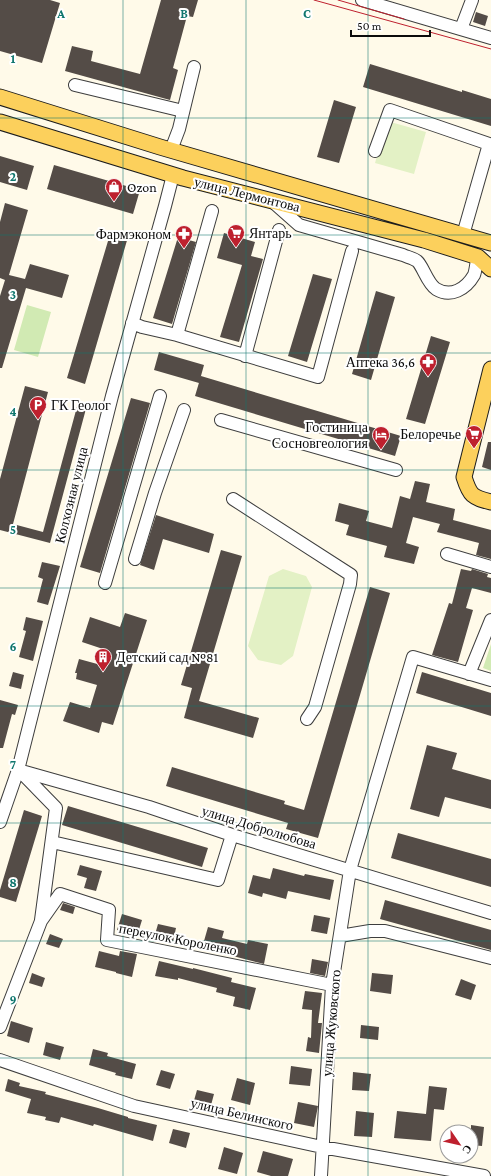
<svg xmlns="http://www.w3.org/2000/svg" width="491" height="1176" font-family="'Crimson Pro',serif">
<rect width="100%" height="100%" fill="#fffae9"/>
<path fill="#d1eab3" d="M27 305 51 312 38 357 14 350Z
M491 644V671L483 668Z"/>
<path fill="#e3f1c5" d="M387 121 426 132 414 174 375 163Z
M283 569 306 576 312 587 293 656 281 665 258 660 248 646 269 576Z"/>
<path fill="#544c47" d="M0 0H50L60 3 42 63 0 51Z
M161 0H198L193 17 187 16 173 68 178 70 170 100 65 71 72 46 93 51 91 61 140 74Z
M476 12 488 16 485 26 473 22Z
M370 64 462 92V90L491 99V126L363 87Z
M334 100 356 107 339 163 317 157Z
M0 156 34 166 27 190 0 182Z
M54 165 140 190 133 214 47 189Z
M5 203 28 210 9 275 25 279 30 264 69 275 62 298 26 288 2 368H0V296L5 280 0 278V222Z
M111 231 128 237 85 384 67 378Z
M224 233 255 242 251 256 263 259 239 342 220 337 242 265 217 258Z
M178 237 196 242 172 324 153 318Z
M313 274 332 279 307 362 288 356Z
M376 291 395 297 371 380 352 374Z
M431 336 450 342 425 424 406 419Z
M159 352 204 365 199 383 154 370Z
M201 376 401 436 395 456 195 396Z
M25 386 48 392 13 524 43 532 78 403 87 405 50 543 0 530V479Z
M131 398 150 403 100 573 80 567Z
M488 442H491V470L482 467Z
M415 481 430 484 426 502 455 509 453 520 491 530V559L476 555 479 543 437 532 440 524 413 517 406 543 419 547 414 564 384 557 387 546 346 535 349 525 335 521 339 503 369 511 366 521 392 528 400 496 410 499Z
M156 515 214 534 209 553 163 539 154 570 140 565Z
M221 550 242 556 199 701 259 718 253 738 184 718 192 688 181 685Z
M42 562 60 566 48 605 37 602 43 579 38 577Z
M461 569 471 571 472 569 488 574 487 577 491 578V593L472 588 466 608 473 610 458 662 432 655 449 603 452 604Z
M370 587 390 593 318 838 286 829 288 823 166 786 172 767 285 801 284 804 304 810Z
M125 613 147 620 113 725 102 722 99 733 63 721 70 702 90 708 97 685 76 679 77 673H75L79 659 101 665 106 650 82 642 90 617 120 627Z
M26 617 43 621 33 661 19 657 26 631 23 630Z
M13 672 24 675 21 689 9 686Z
M422 672 491 693V716L416 693Z
M0 700 18 705 15 715 12 714 3 748H0Z
M427 745 457 753 452 769 491 780V809L445 797 439 817 410 809Z
M68 806 208 848 202 867 62 825Z
M24 810 42 816 16 902 0 897V890Z
M398 833 491 859V887L391 858Z
M80 865 102 871 96 891 84 888 87 878 77 875Z
M273 868 304 876 305 874 334 880 330 900 288 891 286 899 263 893 262 897 248 893 253 875 270 879Z
M385 900 491 930V950L380 919Z
M63 903 75 907 73 914 60 910Z
M122 914 142 920 137 936 117 930Z
M314 915 330 918 327 934 311 931Z
M158 924 176 928 173 942 154 938Z
M208 927 224 931 222 938 247 944 248 940 268 944 264 964 202 948Z
M50 934 63 939 59 948 46 944Z
M99 951 119 956 120 951 137 954 132 977 116 973V972L95 967Z
M312 959 328 962 325 976 310 973Z
M159 961 193 969V968L232 978 231 982 256 988 250 1010 233 1006 235 997 216 992 217 988 178 978V980L155 976Z
M32 973 45 978 42 987 29 983Z
M372 973 393 975 391 994 370 991Z
M461 979 476 985 471 1000 455 995Z
M305 991 322 993 318 1023H322L319 1053 306 1051 308 1037 311 1038 312 1010 302 1009Z
M11 1021 33 1028 29 1043 7 1036Z
M361 1025 379 1027 378 1040 360 1038Z
M46 1042 64 1047 60 1060 43 1055Z
M93 1049 108 1053 107 1056 136 1064 132 1079 115 1075 116 1073 89 1065Z
M291 1066 312 1069 310 1086 289 1084Z
M161 1070 175 1074 170 1089 156 1085Z
M353 1072 371 1074 369 1091 352 1090Z
M237 1078 255 1083 250 1105 231 1100Z
M8 1079 20 1083 19 1086 46 1092 45 1094 98 1108 128 1117V1118L157 1125 153 1141 94 1124 93 1126 61 1117 59 1123 45 1120 46 1117 27 1113 31 1099 5 1091Z
M429 1086 447 1088 444 1110 434 1109 431 1141 394 1138 397 1111 426 1114Z
M197 1090 214 1094 210 1109 193 1104Z
M298 1102 318 1106 314 1127 294 1123Z
M356 1111 374 1113 372 1137 354 1136Z
M471 1125 484 1127 482 1146 471 1145Z
M173 1129 190 1133 186 1148 169 1143Z
M224 1147 243 1153 237 1174 218 1169Z
M263 1151 293 1159 288 1176H271L257 1172Z"/>
<g fill="none" stroke-linecap="round" stroke-linejoin="round">
<defs>
<path id="minor" d="M362 0 491 38
M461 29 472 0
M75 85 183 111
M171 150 179 129 194 67
M375 151 390 110 489 144 463 235
M273 202 299 225 403 255C407 257 413 258 417 261 423 266 427 283 436 289 451 298 466 289 474 275 476 270 476 262 478 257
M132 323 142 327 177 335 318 377 352 251
M177 335 212 211
M245 356 279 230
M221 420 396 470
M233 499 351 575 350 584 315 707 307 719
M447 554 491 567
M135 559 155 493 184 410
M105 583 160 396
M469 674 491 620
M18 770 149 807 232 835 491 913
M19 770 56 808 41 920
M0 822 18 770 112 396 165 206 173 175
M52 842 218 880 232 835
M340 936 370 931H385L491 958
M0 1027 41 921 60 894 109 910 107 940 332 985
M0 1060 134 1106 322 1147 484 1176
M321 1176 332 985 350 870 413 657 491 680"/>
<path id="major" d="M0 97 160 147 491 243
M0 122 183 178 424 240 478 257 491 269
M491 369 464 477C470 496 472 497 491 502"/>
</defs>
<use href="#minor" stroke="#3e3e3e" stroke-width="14"/>
<use href="#major" stroke="#1c1c1c" stroke-width="17"/>
<use href="#minor" stroke="#fff" stroke-width="12"/>
<use href="#major" stroke="#fcd05c" stroke-width="15"/>
<path stroke="#be202e" stroke-width="1" d="M314 0 491 49
M338 0 404 19"/>
</g>
<path fill="none" stroke="#0f766e" stroke-width="1" stroke-opacity="0.55" d="M123 0V1176M246 0V1176M368 0V1176M0 118H491M0 235H491M0 353H491M0 470H491M0 588H491M0 706H491M0 823H491M0 941H491M0 1058H491"/>
<defs>
<symbol id="shop-pin" viewBox="-11 -11 22 30"><path d="M0 17L-7.5 6A9.5 9.5 0 1 1 7.5 6Z" fill="#be202e" stroke="#fff"/><path d="M-5-2.5h2.3a2.7 3.5 0 0 1 5.4 0H5L5.5 6h-11ZM-1.5-2.5h3a1.5 2.3 0 0 0-3 0Z" fill="#fff"/></symbol>
<symbol id="supermarket-pin" viewBox="-11 -11 22 30"><path d="M0 17L-7.5 6A9.5 9.5 0 1 1 7.5 6Z" fill="#be202e" stroke="#fff"/><path d="M-6-5.5h2.5l.6 2H6L4.5 2H-2.5L-4.4-4H-6ZM-1.5 3.2a1.3 1.3 0 1 0 .1 0ZM3 3.2a1.3 1.3 0 1 0 .1 0Z" fill="#fff"/></symbol>
<symbol id="pharmacy-pin" viewBox="-11 -11 22 30"><path d="M0 17L-7.5 6A9.5 9.5 0 1 1 7.5 6Z" fill="#be202e" stroke="#fff"/><path d="M-2-6h4v4h4v4h-4v4h-4v-4h-4v-4h4Z" fill="#fff"/></symbol>
<symbol id="parking-pin" viewBox="-11 -11 22 30"><path d="M0 17L-7.5 6A9.5 9.5 0 1 1 7.5 6Z" fill="#be202e" stroke="#fff"/><path d="M-3.5-5.5H1a3.5 3.5 0 0 1 0 7H-1V5.5H-3.5ZM-1-3.4V-.6H.8a1.4 1.4 0 0 0 0-2.8Z" fill="#fff"/></symbol>
<symbol id="hotel-pin" viewBox="-11 -11 22 30"><path d="M0 17L-7.5 6A9.5 9.5 0 1 1 7.5 6Z" fill="#be202e" stroke="#fff"/><path d="M-6-4.5h1.5V1H6V5H4.5V3h-9V5H-6ZM-4 0a1.8 1.8 0 1 1 3.6 0ZM.5 0V-2.5h3Q6-2.5 6 0Z" fill="#fff"/></symbol>
<symbol id="building-pin" viewBox="-11 -11 22 30"><path d="M0 17L-7.5 6A9.5 9.5 0 1 1 7.5 6Z" fill="#be202e" stroke="#fff"/><path d="M-4-6H4V6H1V3H-1V6H-4ZM-2.5-4.3h1.7v1.8h-1.7ZM.8-4.3h1.7v1.8H.8ZM-2.5-1h1.7V.8h-1.7ZM.8-1h1.7V.8H.8Z" fill="#fff"/></symbol>
</defs>
<g fill-rule="evenodd">
<use href="#shop-pin" x="104" y="177" width="20" height="27"/>
<use href="#supermarket-pin" x="226" y="223" width="20" height="27"/>
<use href="#pharmacy-pin" x="174" y="224" width="20" height="27"/>
<use href="#pharmacy-pin" x="418" y="352" width="20" height="27"/>
<use href="#parking-pin" x="28" y="395" width="20" height="27"/>
<use href="#supermarket-pin" x="464" y="424" width="20" height="27"/>
<use href="#hotel-pin" x="371" y="425" width="20" height="27"/>
<use href="#building-pin" x="93" y="647" width="20" height="27"/>
</g>
<g text-anchor="middle" stroke-width="4" stroke-linejoin="round" paint-order="stroke">
<g font-size="14" fill="#0b0b0b" stroke="#fff" text-anchor="start">
<text x="127" y="192">Ozon</text>
<text x="249" y="238">Янтарь</text>
<text x="171" y="239" text-anchor="end">Фармэконом</text>
<text x="415" y="367" text-anchor="end">Аптека 36,6</text>
<text x="51" y="410">ГК Геолог</text>
<text x="368" y="432" text-anchor="end">Гостиница<tspan x="368" dy="16">Сосновгеология</tspan></text>
<text x="461" y="439" text-anchor="end">Белоречье</text>
<text x="116" y="662">Детский сад №81</text>
</g>
<g font-size="14" fill="#0b0b0b" stroke="#fff">
<text transform="translate(247 194) rotate(14)" y="5">улица Лермонтова</text>
<text transform="translate(71 495) rotate(-76)" y="5">Колхозная улица</text>
<text transform="translate(259 827) rotate(17)" y="5">улица Добролюбова</text>
<text transform="translate(178 939) rotate(11)" y="5">переулок Короленко</text>
<text transform="translate(331 1023) rotate(-85)" y="5">улица Жуковского</text>
<text transform="translate(242 1114) rotate(13)" y="5">улица Белинского</text>
</g>
</g>
<g font-size="13" text-anchor="middle" font-weight="bold" fill="#0f766e" stroke="#fff" stroke-width="4" stroke-linejoin="round" paint-order="stroke">
<text x="61" y="18">A</text>
<text x="184" y="18">B</text>
<text x="307" y="18">C</text>
<text x="13" y="63">1</text>
<text x="13" y="181">2</text>
<text x="13" y="299">3</text>
<text x="13" y="416">4</text>
<text x="13" y="534">5</text>
<text x="13" y="651">6</text>
<text x="13" y="769">7</text>
<text x="13" y="887">8</text>
<text x="13" y="1004">9</text>
</g>
<g transform="translate(459 1144) rotate(124)"><circle r="19" fill="#ffffff" stroke="#9d9d9d"/>
<path d="M0-3L7 15L0 10L-7 15Z" fill="#be202e"/>
<text y="-6" font-size="11" font-weight="bold" text-anchor="middle" fill="#0b0b0b">С</text>
</g>
<path d="M351 30v6h79v-6" fill="none" stroke="#0b0b0b" stroke-width="2"/>
<text x="357" y="30" font-size="12" fill="#0b0b0b" stroke="#ffffff" stroke-width="3" paint-order="stroke">50 m</text>
</svg>
